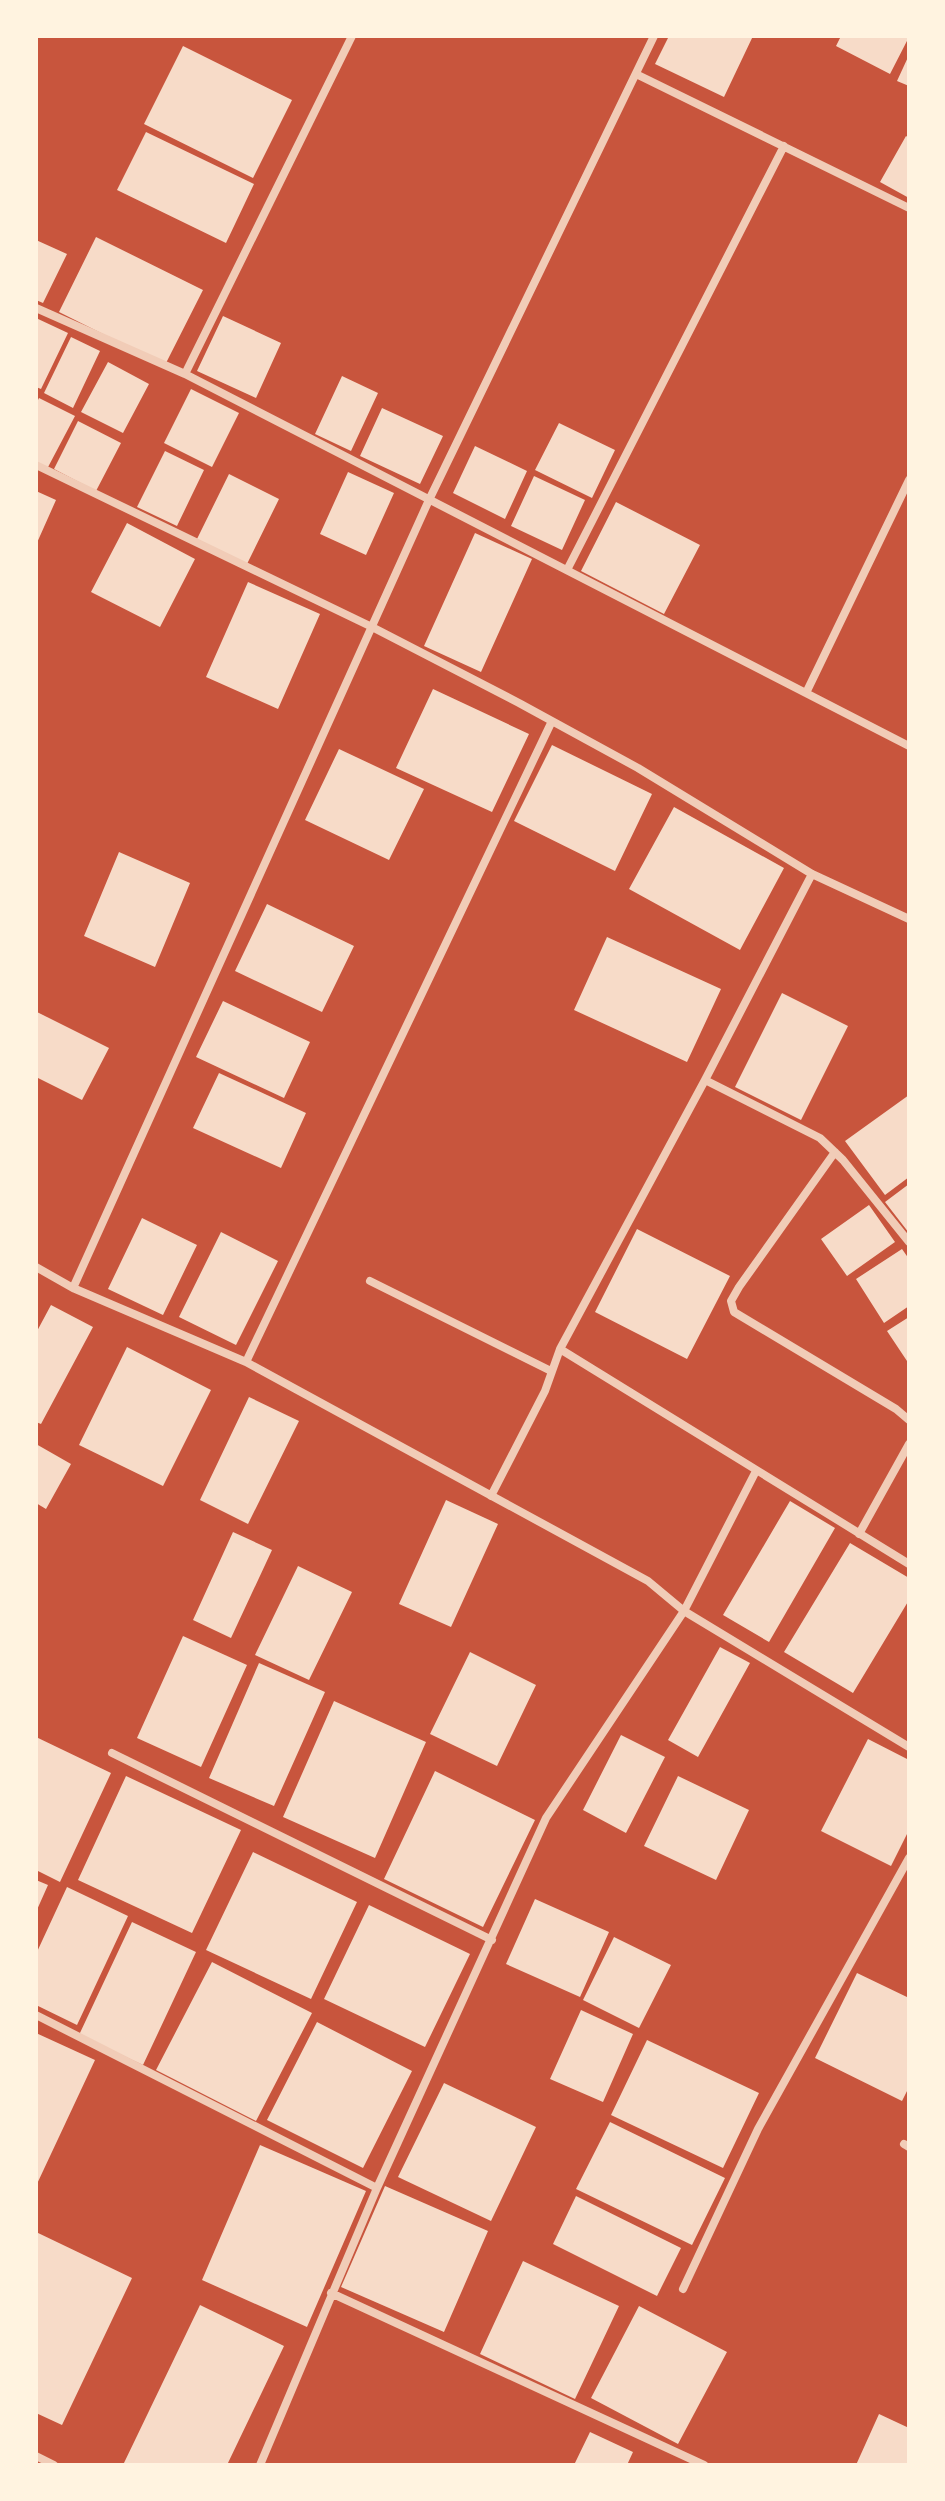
<svg xmlns="http://www.w3.org/2000/svg" width="945" height="2501" font-family="'Source Sans 3',sans-serif">
<rect width="100%" height="100%" fill="#c8553d"/>
<path fill="#f7dbc8" d="M669 36H753L724 97 655 64Z
M841 36H909V37L890 74 836 46Z
M183 46 292 100 253 178 144 124Z
M909 55V86L897 81Z
M146 132 254 184 226 243 117 190Z
M906 136 909 138V198L880 182Z
M96 237 203 290 165 365 59 312Z
M36 240 67 254 43 303 36 300Z
M223 316 281 343 256 398 197 371Z
M36 318 68 333 41 389 36 387Z
M71 337 100 351 73 408 44 393Z
M108 362 149 384 123 433 81 412Z
M342 376 378 393 351 451 315 434Z
M191 389 239 413 212 467 164 443Z
M39 398 75 416 47 469 36 463V404Z
M382 408 443 436 420 484 360 456Z
M78 421 121 443 96 491 54 469Z
M559 423 615 450 592 498 535 470Z
M475 446 527 471 505 519 453 493Z
M165 451 204 470 177 526 137 507Z
M348 472 394 493 366 555 320 534Z
M229 474 279 499 247 564 197 539Z
M534 476 585 500 562 550 511 526Z
M36 491 56 500 36 545Z
M616 502 700 545 664 614 581 571Z
M127 523 195 559 160 627 91 592Z
M475 533 532 559 481 672 424 646Z
M248 582 320 614 278 709 206 677Z
M433 689 529 734 492 812 396 768Z
M552 745 652 794 615 871 514 821Z
M339 749 424 789 389 860 305 820Z
M674 807 784 868 740 950 629 889Z
M119 852 190 883 155 967 84 936Z
M267 904 354 946 322 1012 235 971Z
M607 937 721 989 687 1062 574 1010Z
M782 993 848 1026 801 1120 735 1087Z
M223 1001 310 1042 284 1098 196 1057Z
M37 1012 109 1048 82 1100 36 1077Z
M219 1073 306 1113 281 1168 193 1128Z
M909 1095V1177L885 1195 845 1141Z
M909 1184V1233L885 1202Z
M869 1205 895 1242 847 1276 821 1239Z
M142 1218 197 1245 163 1315 108 1289Z
M637 1229 730 1276 687 1359 595 1312Z
M221 1232 278 1261 236 1345 179 1317Z
M902 1249 909 1259V1306L884 1323 856 1279Z
M51 1305 93 1327 41 1424 36 1422V1333Z
M909 1317V1364L887 1331Z
M127 1347 211 1390 163 1486 79 1445Z
M249 1397 299 1421 248 1524 200 1500Z
M36 1444 71 1464 46 1509 36 1503Z
M446 1500 498 1524 451 1627 399 1604Z
M790 1501 835 1528 769 1642 723 1615Z
M233 1532 272 1550 231 1638 193 1620Z
M850 1543 909 1578V1600L853 1693 784 1652Z
M298 1566 352 1592 309 1680 255 1655Z
M183 1636 247 1665 201 1767 137 1738Z
M720 1647 750 1663 698 1757 668 1740Z
M470 1652 536 1685 497 1766 430 1734Z
M259 1663 325 1692 274 1806 209 1778Z
M334 1701 426 1742 375 1858 283 1817Z
M621 1735 665 1757 626 1833 583 1810Z
M36 1737 111 1773 60 1882 36 1870Z
M868 1739 909 1760V1830L891 1866 821 1831Z
M435 1771 535 1820 483 1927 384 1879Z
M126 1776 241 1830 192 1933 78 1880Z
M678 1776 749 1810 716 1880 644 1846Z
M253 1852 357 1902 311 1999 206 1950Z
M36 1880 48 1885 36 1912Z
M67 1887 128 1916 77 2025 36 2005V1954Z
M535 1899 609 1932 580 1997 506 1964Z
M369 1905 470 1954 425 2047 324 1999Z
M132 1922 196 1952 143 2065 79 2035Z
M614 1937 671 1965 639 2028 583 2000Z
M212 1962 312 2013 256 2121 156 2070Z
M857 1973 909 1998V2087L902 2101 815 2058Z
M581 2010 633 2034 603 2102 550 2079Z
M317 2022 412 2071 363 2168 267 2120Z
M36 2033 95 2060 36 2186Z
M647 2040 759 2093 723 2168 611 2115Z
M444 2083 536 2127 491 2221 398 2177Z
M610 2122 725 2178 692 2245 576 2189Z
M260 2145 366 2191 307 2327 202 2280Z
M385 2186 488 2231 444 2332 341 2287Z
M576 2196 681 2248 657 2296 553 2244Z
M36 2232 132 2278 62 2425 36 2413Z
M523 2261 619 2306 575 2399 480 2354Z
M200 2305 284 2346 227 2465H123Z
M639 2306 727 2352 678 2444 591 2398Z
M879 2414 909 2428V2465H856Z
M590 2432 633 2452 627 2465H574Z"/>
<g fill="none" stroke-linecap="round" stroke-linejoin="round">
<path stroke="#f1ccb7" stroke-width="8" d="M636 74 909 208
M36 308 185 374 909 746
M185 374 352 36
M36 465 372 627 519 703 638 768 812 874 909 919
M567 570 784 146
M806 693 909 480
M705 1080 820 1138 843 1160 909 1242
M835 1152 739 1287 731 1301 734 1312 896 1409 909 1420
M36 1267 73 1288 246 1362 648 1581 684 1611 909 1747
M370 1281 551 1371
M73 1288 429 500 654 36
M560 1349 909 1564
M246 1362 552 721
M491 1496 545 1391 560 1349 705 1080 812 874
M859 1534 909 1444
M112 1753 492 1940
M36 2015 377 2188
M904 2144 909 2147
M683 2289 758 2129 909 1858
M331 2293 704 2465
M36 2456 54 2465
M260 2465 377 2188 546 1818 684 1611 756 1471"/>
</g>
<rect width="945" height="2501" fill="none" stroke="#fff3e0" stroke-width="76"/>
</svg>
